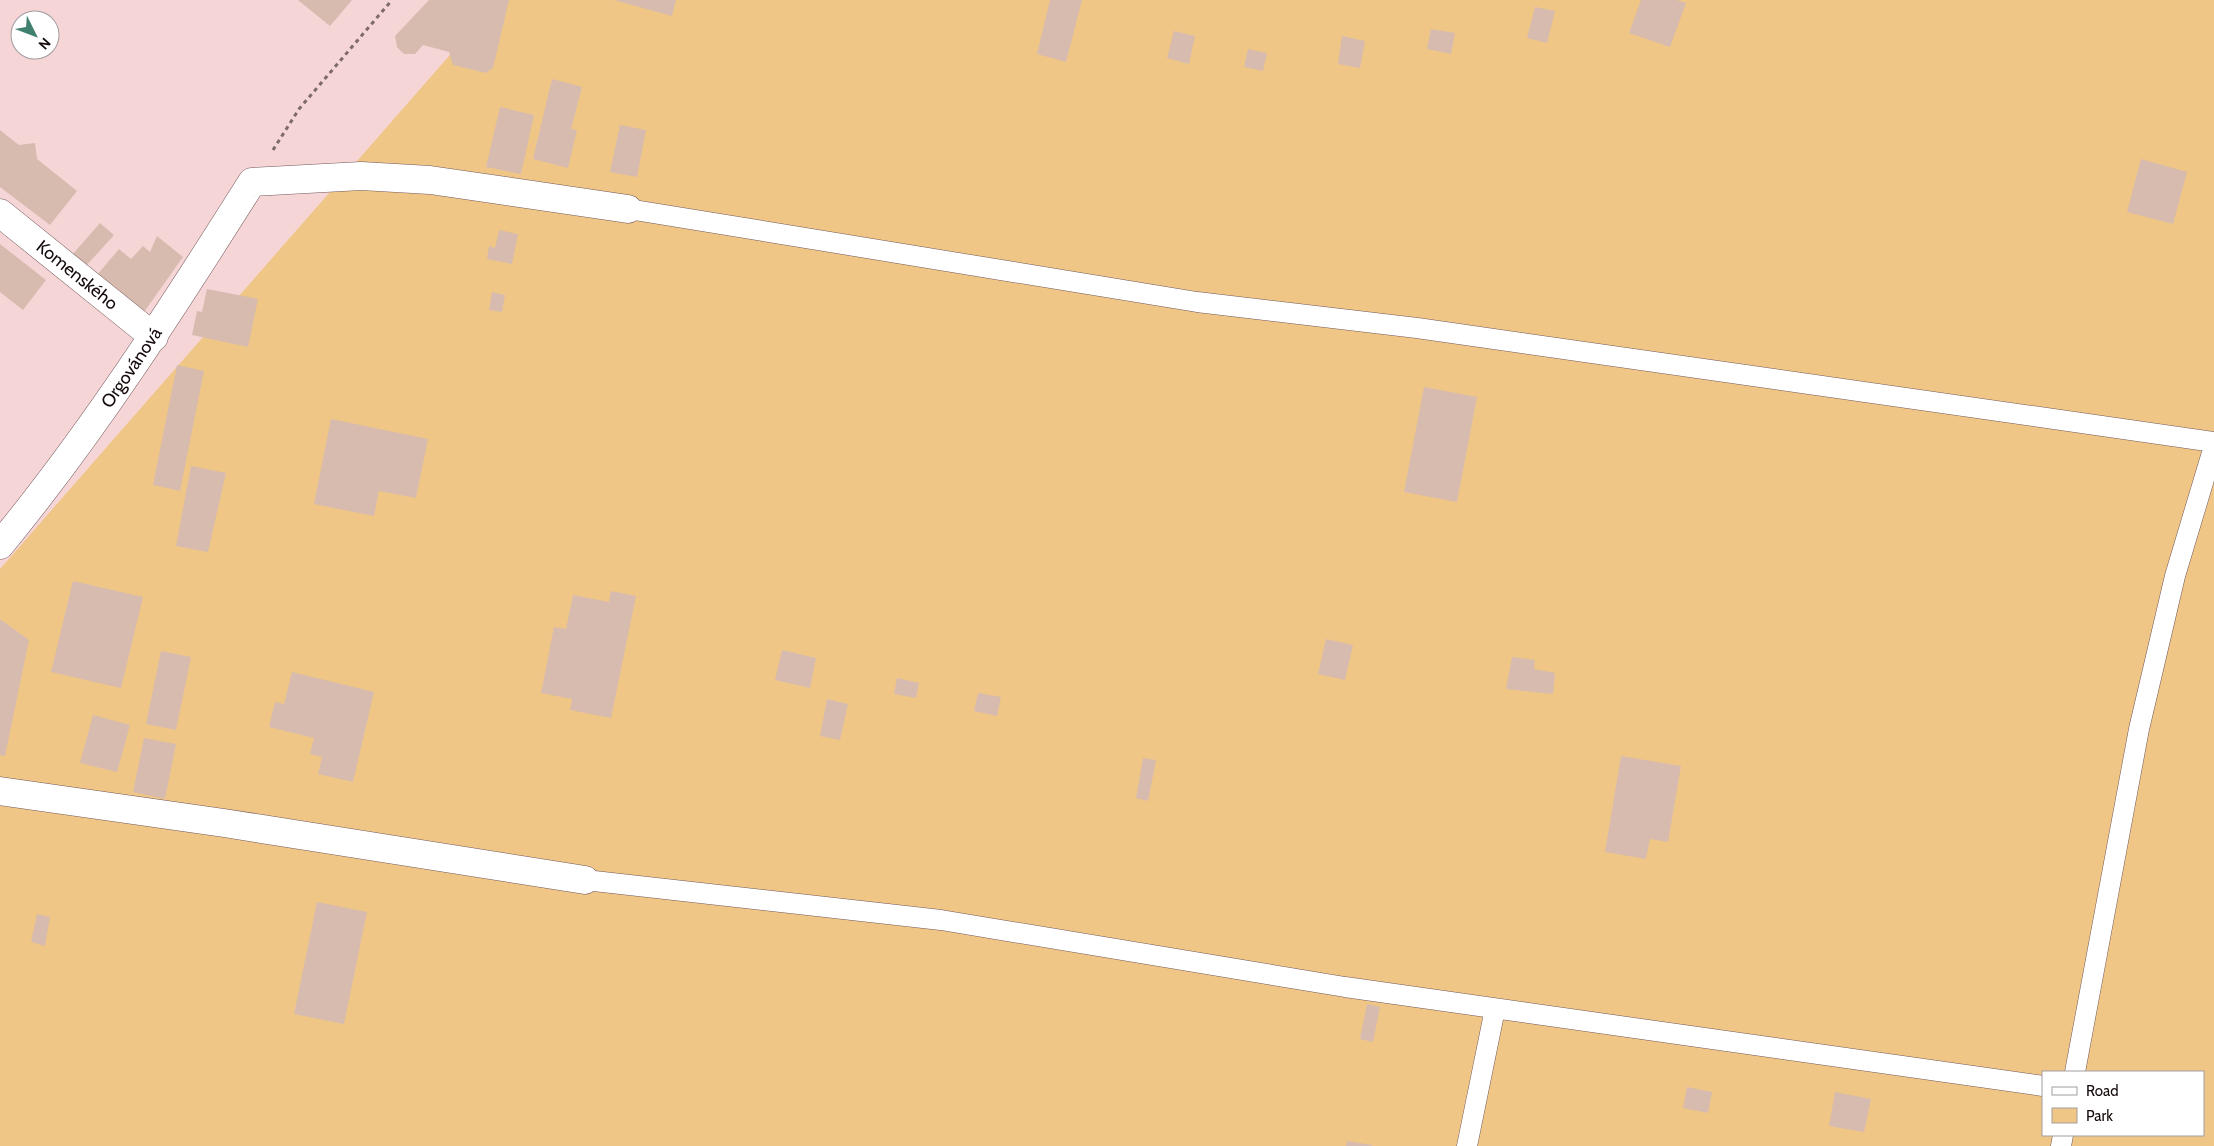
<svg xmlns="http://www.w3.org/2000/svg" width="2214" height="1146" font-family="Cabin,sans-serif">
<rect width="100%" height="100%" fill="#f6d5d7"/>
<path fill="#efc686" fill-rule="evenodd" d="M498 0H2214V1146H0V569ZM2043 1072H2203V1135H2043Z"/>
<path fill="#d7bbaf" d="M298 0H352L330 26Z
M429 0H509L493 68 486 73 453 65 449 52 423 45 415 54H404L397 47 395 36Z
M614 0H676L672 16Z
M1050 0H1082L1066 62 1037 54Z
M1641 0H1677L1686 3 1670 47 1629 33Z
M1535 7 1555 11 1547 43 1527 38Z
M1431 29 1455 33 1451 54 1427 49Z
M1174 31 1195 36 1189 64 1167 58Z
M1342 36 1365 41 1360 68 1338 64Z
M1248 49 1267 53 1263 71 1244 67Z
M552 79 582 87 571 129 577 130 568 168 533 159Z
M500 107 534 115 521 174 486 167Z
M620 125 646 130 637 177 610 172Z
M0 130 19 145 35 143 37 159 77 191 50 225 0 187Z
M2141 159 2187 172 2173 224 2127 212Z
M100 223 114 235 86 266 72 255Z
M499 230 518 234 512 264 487 259 489 246 495 248Z
M157 236 183 257 144 312 97 275 119 249 131 259 143 246 150 252Z
M0 244 46 280 23 310 0 292Z
M207 289 258 299 248 347 192 335 197 311 202 312Z
M492 292 505 295 502 312 489 310Z
M177 365 204 371 180 491 153 485Z
M1424 387 1477 397 1457 502 1404 492Z
M331 419 428 439 416 498 379 491 374 516 314 504Z
M191 466 226 473 208 552 176 546Z
M73 581 143 597 121 688 51 672Z
M611 591 636 596 611 718 570 710 572 699 541 693 554 627 566 629 573 595 609 602Z
M0 619 29 640 5 756 0 755Z
M1326 639 1353 645 1345 680 1318 674Z
M782 650 816 658 810 688 775 680Z
M161 651 191 657 176 730 146 724Z
M1512 657 1535 660 1534 669 1555 673 1553 694 1506 689Z
M292 672 374 692 353 782 318 774 322 757 310 754 314 738 269 727 275 702 284 704Z
M897 678 919 683 916 698 894 694Z
M978 693 1001 697 997 716 974 711Z
M827 699 848 704 840 740 820 736Z
M93 715 130 725 117 772 80 763Z
M144 738 176 744 165 799 133 792Z
M1621 756 1681 766 1668 842 1650 839 1646 859 1605 852Z
M1143 758 1156 760 1148 801 1136 798Z
M317 902 367 912 344 1024 294 1014Z
M37 914 50 917 45 946 31 942Z
M1367 1004 1380 1007 1373 1042 1360 1039Z
M1687 1087 1712 1092 1708 1113 1683 1108Z
M1835 1092 1871 1099 1864 1132 1829 1126Z
M1347 1141 1372 1145V1146H1346Z"/>
<g fill="none" stroke-linecap="round" stroke-linejoin="round">
<defs>
<path id="service" d="M628 209 1197 302 1417 328 2214 442
M585 880 941 920 1345 987 2043 1086
M2075 1072 2139 729 2175 576 2214 446
M1467 1146 1495 1009
M2061 1146 2063 1135"/>
<g id="minor">
<path id="s1" d="M0 213 154 337"/>
<path id="s2" d="M0 545C94 431 173 307 252 182L361 176 430 180 628 209"/>
<path d="M0 791 224 823 585 880"/>
</g>
</defs>
<use href="#service" stroke="#73585a" stroke-width="21"/>
<use href="#minor" stroke="#73585a" stroke-width="29"/>
<path stroke="#7f6a6b" stroke-width="3" stroke-dasharray="4 4" stroke-linecap="butt" d="M273 150 299 109 392 0"/>
<use href="#service" stroke="#fff" stroke-width="20"/>
<use href="#minor" stroke="#fff" stroke-width="28"/>
</g>
<g text-anchor="middle" stroke-width="4" stroke-linejoin="round" paint-order="stroke">
<g font-size="18" fill="#160b0c" stroke="#fff">
<text dy="6" stroke="none"><textPath href="#s1" startOffset="99">Komenského</textPath></text>
<text dy="6" stroke="none"><textPath href="#s2" startOffset="221">Orgovánová</textPath></text>
</g>
</g>
<rect x="2042" y="1071" width="162" height="65" fill="#ffffff" stroke="#a29d9e"/>
<rect x="2052" y="1087" width="25" height="8" fill="#ffffff" stroke="#a29d9e"/>
<text x="2086" y="1096" font-size="15" fill="#160b0c">Road</text>
<rect x="2052" y="1108" width="25" height="15" fill="#efc686" stroke="#a29d9e"/>
<text x="2086" y="1121" font-size="15" fill="#160b0c">Park</text>
<g transform="translate(35 35) rotate(132)"><circle r="24" fill="#ffffff" stroke="#a29d9e"/>
<path d="M0-4L9 19L0 12L-9 19Z" fill="#3f806e"/>
<text y="-8" font-size="14" font-weight="bold" text-anchor="middle" fill="#160b0c">N</text>
</g>
</svg>
